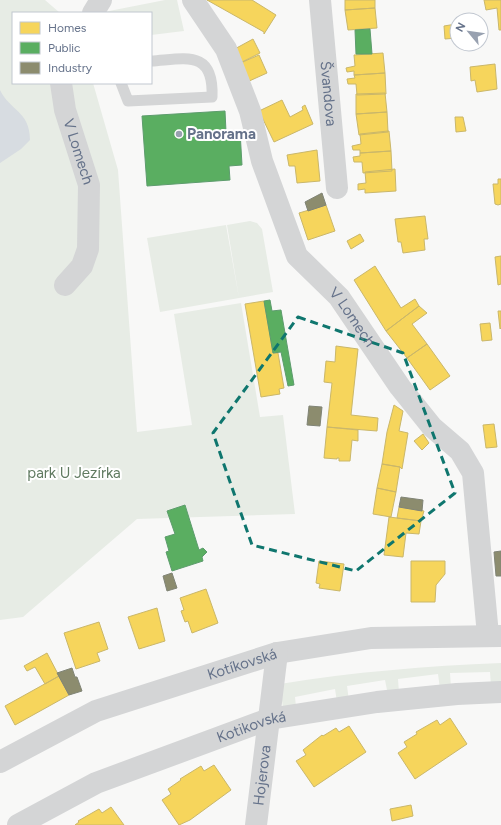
<svg xmlns="http://www.w3.org/2000/svg" width="501" height="825" font-family="Figtree,sans-serif">
<rect width="100%" height="100%" fill="#f8f8f7"/>
<path fill="#e7ece5" d="M0 0H45L60 13H13V83H93L118 170 137 432 192 425 174 314 241 303 260 417 283 415 295 514 137 519 23 617 0 620Z
M165 0H177L184 31 151 35V13H99Z
M250 221 257 223 262 229 273 292 239 298 227 225Z
M226 225 239 298 160 312 147 238Z
M501 663V686H491L490 672 450 673 451 688 440 689 438 674 398 679 399 693 388 695 385 680 347 686 349 701 337 702 335 689 295 697 296 707 283 709 280 684C353 672 427 666 501 663Z"/>
<path fill="#d7dce1" d="M0 90C10 111 30 111 30 140L21 149 0 163Z"/>
<path fill="#f6d55c" stroke="#cab76a" d="M207 0H252L276 15 264 34V32Z
M345 0H375V8L345 10Z
M484 0H501V30H499L497 8 486 10Z
M375 8 377 28 348 30 345 10Z
M456 24 457 38 445 39 444 26Z
M253 39 260 53 238 64 231 51Z
M383 53 385 73 354 75V71L347 72 346 68 355 66 354 55Z
M259 55 267 73 247 82 238 64Z
M495 64 497 89 477 92 475 80 471 81 470 67Z
M385 73 386 94 357 95 356 84H348L347 79 355 78 354 75Z
M385 93 387 112 356 114V94Z
M282 100 290 117 303 110 302 107 305 105 313 124 274 142 259 111Z
M387 112 388 132 359 135 356 114Z
M455 117H463L466 131 456 132Z
M388 131H389L391 151 360 153V150H353L352 146 361 144 360 134Z
M317 150 320 181 297 183 295 166H289L287 155Z
M391 151 392 171 363 173 362 162H354L353 157 360 156V153Z
M395 169 396 191 365 193V189L358 190V184L366 183 365 172Z
M498 179H501V204L498 205 495 204 493 184H498Z
M326 205 335 231 308 240 299 213Z
M425 216 428 239H424L425 250 403 253 401 242H398L395 219Z
M360 234 364 241 351 249 347 241Z
M501 256V284L498 285 495 257Z
M375 266 401 308 415 299 419 306 386 331 354 280Z
M264 301 273 353H278L284 388 279 389 280 394 261 397 245 304Z
M419 306 427 313 412 324 427 344 407 358 386 331Z
M498 311H501V328L500 329Z
M490 323 492 340 482 341 480 324Z
M427 344 450 376 430 390 407 358Z
M336 346 358 349 351 415 378 418 377 431 327 427 332 383 324 382 326 361 335 362Z
M394 405 403 411 399 431 408 433 402 469 400 467 382 464 387 432Z
M494 424 497 447 486 448 483 425Z
M327 427 358 430V441L352 440 350 461H339V458H337V459L324 458Z
M423 434 429 443 422 450 414 441Z
M382 464 400 467 396 492 377 488Z
M377 488 396 492 391 517 373 514Z
M399 507 424 511 421 521 397 518Z
M389 517 421 521 419 534 406 533 403 557 384 555Z
M319 561 344 564 340 591 319 588 320 584 316 583Z
M411 561H445V574L436 585 435 602H411Z
M206 589 218 623 192 633 188 621 185 622 181 611 184 610 180 598Z
M157 608 165 641 139 649 128 617Z
M99 622 108 649 97 653 100 661 76 669 64 633Z
M47 653 59 676 45 684 35 667 27 671 24 666Z
M59 676 69 695 15 725 5 706Z
M450 718 467 744 415 779 398 753 407 747 404 742 417 734 416 732 437 720 440 725Z
M349 726 366 752 314 787 296 761 306 755 303 750 322 735 323 736 336 728 339 732Z
M214 765 231 790 190 820 179 825 162 800 171 794 168 789 181 780 180 779 201 766 204 771Z
M411 805 413 816 392 821 390 809Z
M111 807 124 825H75L79 822 78 821 99 809 102 813Z"/>
<path fill="#5aae61" stroke="#5d9c6d" d="M370 29 372 54H356L355 30Z
M225 111 226 132 240 131 242 165 229 166 230 180 147 186 142 116Z
M270 300 272 311 281 310 294 385 288 386 281 352 273 353 264 301Z
M185 505 199 550 203 548 207 552 202 557 203 561 172 571 166 552 169 551 165 537 175 534 167 511Z"/>
<path fill="#8c8c6e" stroke="#808476" d="M322 193 326 205 308 211 305 202Z
M309 406 322 407 320 426 307 425Z
M401 497 423 500 422 511 399 507Z
M501 551V576H496L494 552Z
M172 573 177 588 167 591 163 576Z
M72 668 75 677H77L82 691 69 695 57 673Z"/>
<g fill="none" stroke-linecap="round" stroke-linejoin="round">
<path stroke="#d4d5d6" stroke-width="11" d="M121 83 128 101 212 97C214 49 185 59 151 61"/>
<g stroke="#d4d5d6" stroke-width="22">
<path id="s1" d="M193 0 226 49 250 111 262 161 297 256 339 297 400 387 432 427 460 451 473 473 488 635"/>
<path id="s2" d="M320 0 337 188"/>
<path d="M93 13 101 0"/>
<path id="s3" d="M61 83 65 110 89 185 88 249 82 266 65 285"/>
<path id="s4" d="M0 762 96 711 277 653 371 638 501 636"/>
<path id="s5" d="M18 825 96 783 269 719 377 702 457 694 501 692"/>
<path id="s6" d="M256 825 277 653"/>
</g>
</g>
<path fill="none" stroke="#0f766e" stroke-width="3" stroke-dasharray="8 5" stroke-linejoin="round" d="M298 317 403 353 455 493 356 571 252 545 213 433Z"/>
<circle fill="#98a1b0" stroke="#fff" stroke-width="1.5" cx="179" cy="134" r="4"/>
<g text-anchor="middle" stroke-width="4" stroke-linejoin="round" paint-order="stroke">
<g font-size="15" fill="#65728a" stroke="#fff">
<text dy="5" stroke="none"><textPath href="#s2" startOffset="94">Švandova</textPath></text>
<text dy="5" stroke="none"><textPath href="#s3" startOffset="71">V Lomech</textPath></text>
<text dy="5" stroke="none"><textPath href="#s1" startOffset="361">V Lomech</textPath></text>
<text dy="5" stroke="none"><textPath href="#s4" startOffset="262">Kotíkovská</textPath></text>
<text dy="5" stroke="none"><textPath href="#s5" startOffset="254">Kotikovská</textPath></text>
<text dy="5" stroke="none"><textPath href="#s6" startOffset="50">Hojerova</textPath></text>
</g>
<g font-size="15" font-weight="bold" fill="#65728a" stroke="#fff" text-anchor="start">
<text x="187" y="139">Panorama</text>
</g>
<g font-size="15" fill="#617b61" stroke="#fff">
<text x="74" y="478">park U Jezírka</text>
</g>
</g>
<rect x="12" y="12" width="140" height="72" fill="#ffffff" stroke="#c1c7d0"/>
<rect x="20" y="22" width="20" height="12" fill="#f6d55c" stroke="#c1c7d0"/>
<text x="48" y="32" font-size="12" fill="#65728a">Homes</text>
<rect x="20" y="42" width="20" height="12" fill="#5aae61" stroke="#c1c7d0"/>
<text x="48" y="52" font-size="12" fill="#65728a">Public</text>
<rect x="20" y="62" width="20" height="12" fill="#8c8c6e" stroke="#c1c7d0"/>
<text x="48" y="72" font-size="12" fill="#65728a">Industry</text>
<g transform="translate(469 32) rotate(299)"><circle r="19" fill="#ffffff" stroke="#c1c7d0"/>
<path d="M0-3L7 15L0 10L-7 15Z" fill="#98a1b0"/>
<text y="-6" font-size="11" font-weight="bold" text-anchor="middle" fill="#65728a">N</text>
</g>
</svg>
